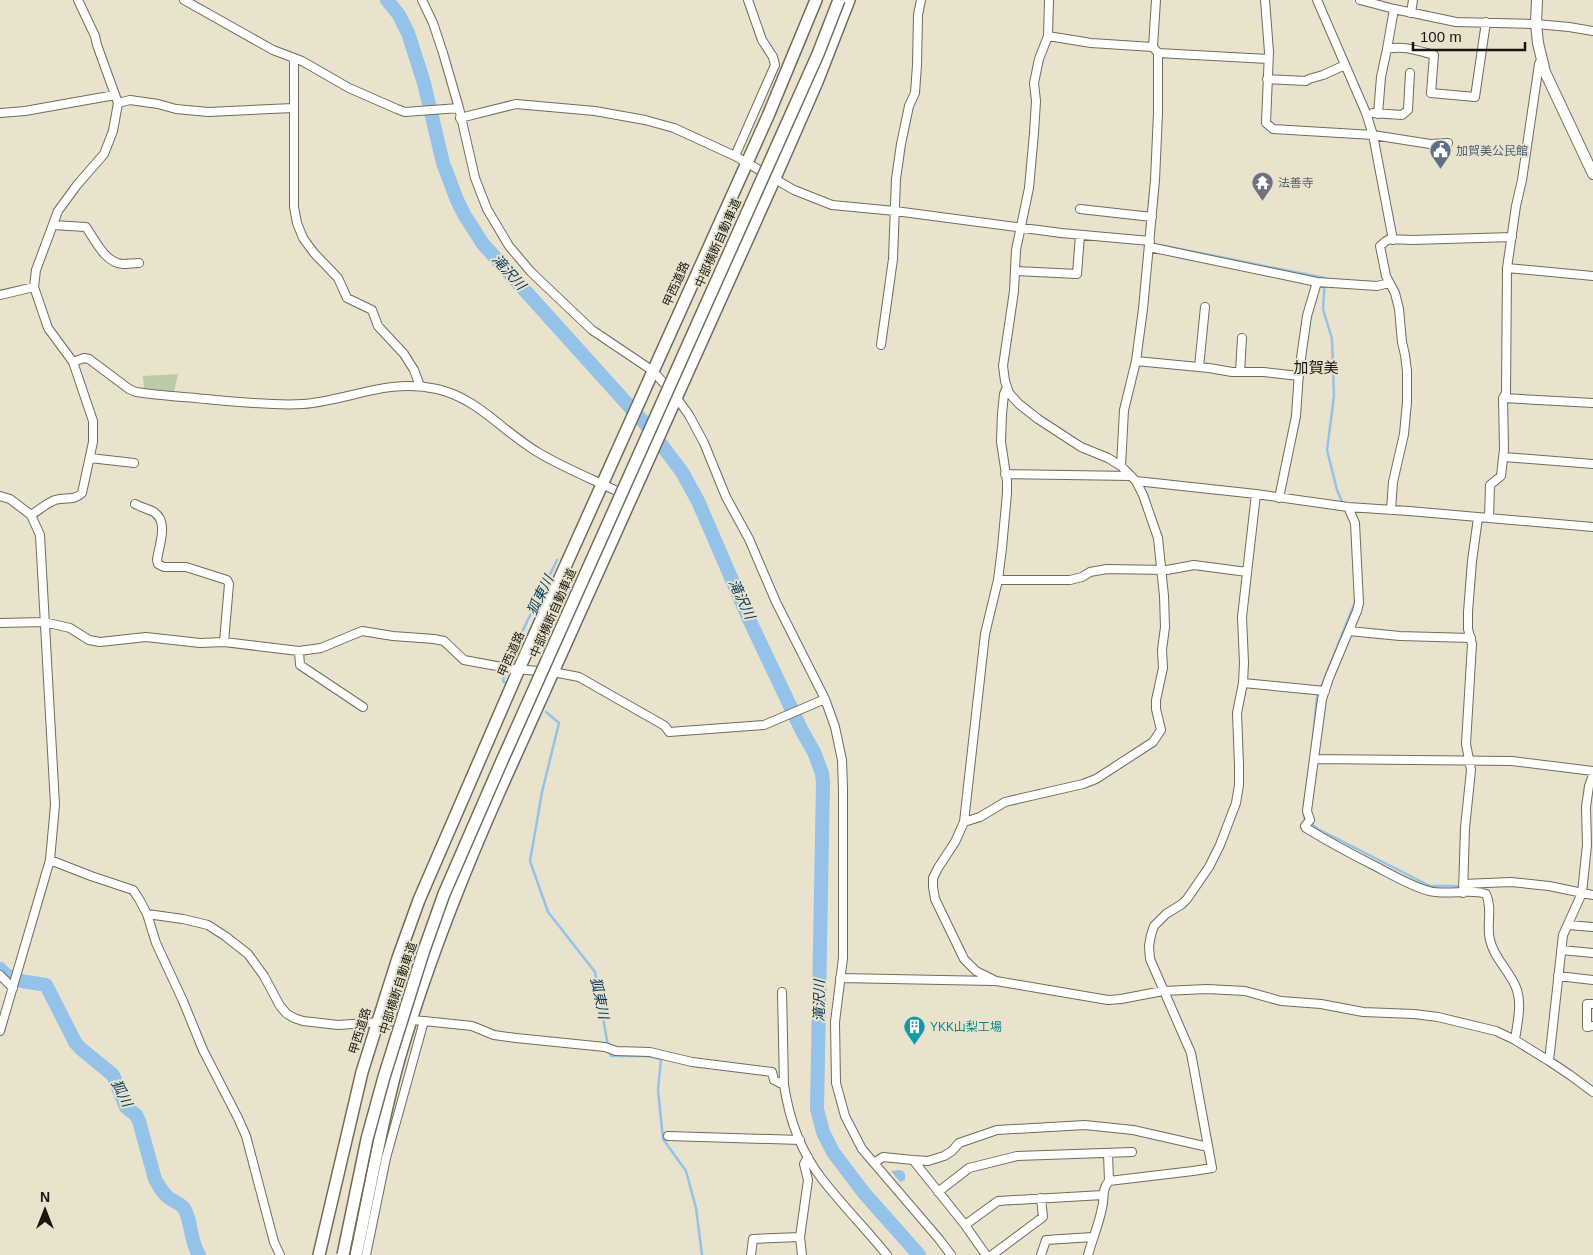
<svg xmlns="http://www.w3.org/2000/svg" width="1593" height="1255" font-family="Helvetica,'Noto Sans JP',sans-serif">
<rect width="100%" height="100%" fill="#e9e3ce"/>
<path fill="#bdcaa9" d="M178 374 174 392 144 388 143 376Z"/>
<path fill="#94c2e8" d="M899 1170 903 1171 905 1174V1180L900 1182 891 1171Z"/>
<g fill="none" stroke-linecap="round" stroke-linejoin="round">
<path stroke="#94c2e8" stroke-width="2.5" d="M1160 245 1325 278 1323 309 1332 339 1334 396 1327 450 1337 490 1343 504
M507 684 503 681 507 663 557 560
M546 712 559 723 542 792 530 861 548 912 595 972 608 1046
M1312 747 1317 697 1355 602
M1307 787 1304 803V818L1318 829 1430 886H1462
M609 1051 611 1056H646L661 1059 658 1090 663 1139 686 1171 696 1208 702 1255"/>
<path stroke="#94c2e8" stroke-width="14" d="M387 0 399 15 408 33 424 83 443 163 457 200 465 216 483 244 648 427 682 472 698 501 748 617 802 731 814 752 822 773 823 783 817 1109 823 1132 833 1152 864 1193 919 1255
M0 969C10 982 31 982 46 985L75 1042 80 1048 113 1075 126 1107 136 1115 139 1121 155 1179C159 1186 163 1194 169 1198 175 1202 182 1204 185 1210 192 1224 190 1241 199 1255"/>
<defs>
<path id="minor" d="M184 0 273 50 302 61 349 88 397 109 405 112 459 108
M422 0 433 23 443 53 459 108 475 178 487 209 509 246 531 272 592 330 653 371 676 397 689 415 704 443 726 497 749 539 776 602 825 699 835 727 842 760 843 789V958L835 1022 836 1083 845 1116 862 1149 939 1239 951 1255
M1265 0 1269 52 1266 123 1273 129 1373 135 1430 144 1448 143
M1317 0 1366 113 1373 135 1393 240
M1360 0 1394 9 1456 22 1536 24 1569 27 1593 31
M1411 13 1413 0
M1048 36 1091 43 1153 47
M1387 49 1394 9
M1158 53 1268 59
M294 58V207L297 223 303 238 314 253 338 278 347 298 372 310 378 326 404 354 414 370 420 386
M1267 79 1306 81 1309 79 1323 75 1345 65
M118 103 130 100 158 104 176 109 208 112 293 108
M0 113 25 111 115 95
M1373 113 1402 115 1408 110 1410 73
M1378 114 1381 77 1387 49C1403 45 1419 51 1434 55L1431 93 1475 97 1486 22
M460 118 516 104 595 111 645 120 674 128 735 156 794 190 832 205 895 211 1061 233 1150 241
M735 156 775 65 773 57 762 40 748 0
M1080 209 1152 217
M53 225 86 227C95 240 105 263 123 264 128 264 134 263 139 263
M1149 247 1317 282 1377 286 1389 283
M1507 268 1593 276
M1015 271 1077 274 1080 235
M0 295 34 287
M881 345 893 259 896 179 901 144 909 106 915 93 917 65 918 15 921 0
M1136 361 1209 368 1232 372H1264L1299 376
M73 362 84 358 89 359 129 389 136 392C162 396 189 397 215 400 244 402 274 406 303 404 350 400 388 378 437 389 478 398 504 433 539 453 566 469 597 481 625 495
M1199 367 1205 307
M1240 372 1242 338
M1007 387 1004 394 1002 414 1001 442 1007 481V493L1002 548 998 580 985 634 964 822 955 842 938 868 933 878V887L935 899 964 959 976 971 996 981 1108 1000 1121 999 1163 991 1207 989 1245 991 1281 1001 1321 1004 1363 1012 1414 1014 1438 1017 1496 1031 1515 1040 1549 1061 1570 1075 1593 1092
M1503 398 1593 403
M1504 457 1593 464
M90 458 134 463
M1121 466 1124 410 1136 361 1143 309 1155 180 1158 113V53L1153 47 1156 0
M1005 474 1131 476
M1136 481 1256 494 1348 507 1409 511 1593 527
M0 496 10 499 31 515 40 535 55 805 50 860 0 1031
M1279 498 1296 416 1299 372 1307 316 1317 282
M135 504C141 507 148 509 154 512 169 522 159 545 157 560L158 564 164 567H186L227 580 229 584 224 642
M1348 507 1355 523 1359 603 1357 611 1329 678 1322 699 1307 811 1310 820 1305 826 1306 828C1329 842 1353 855 1377 867 1394 876 1411 886 1429 891 1447 896 1470 888 1486 894 1493 909 1486 925 1490 940 1494 959 1511 972 1517 990 1522 1006 1517 1024 1515 1040
M1391 510 1393 482 1404 434 1407 402V371L1405 355 1402 342 1399 309 1395 293 1386 276 1380 246 1386 241 1390 239 1412 240 1512 237
M31 515C39 510 47 503 55 500 66 497 74 501 82 493L93 442V421L73 362 48 328 34 287 36 270 58 211 77 185 104 154 113 131 118 103 97 45 95 36 78 0
M1489 518 1490 485 1501 476 1504 449 1503 398 1506 393 1507 268 1516 206 1522 180 1539 64 1541 60
M998 580H1070L1082 577 1090 572 1107 569 1167 570 1194 565 1247 572
M0 623 44 622 70 628 89 640 100 642 146 637 200 643 224 642 299 651 321 648 362 631 393 636 434 639 444 641 464 660 513 669 553 672 579 677 665 726 669 732 764 725 825 699
M1349 631 1400 636 1471 638
M299 651 300 665 363 707
M1243 683 1325 691
M1314 759 1512 761 1593 771
M964 822 980 817 1005 802 1083 784 1096 779 1153 742 1161 730 1156 709V700L1163 668 1162 650 1165 627 1164 596 1158 538 1143 495 1136 481 1121 466 1108 458 1081 447 1038 419 1019 404 1009 393 1005 381 1003 366 1014 291 1016 250 1029 188 1034 133 1036 101 1034 83 1039 59 1048 36 1049 0
M50 860 91 876 133 890 139 899 147 914 156 943 183 1001 203 1050 238 1118 246 1136 274 1242 280 1255
M1463 884 1511 882 1549 886 1593 895
M1463 893 1465 828 1471 770 1466 744 1472 644 1468 629V612L1472 561 1478 518
M147 914 183 919 208 925 225 936 248 954 264 976 280 1006 287 1014 294 1018 303 1021 338 1025 411 1020 424 1021 472 1026 494 1035 516 1038 605 1047 616 1051 650 1052 692 1062 772 1072 774 1080 784 1085C789 1118 801 1152 822 1179 843 1206 866 1229 887 1255
M1568 925 1593 927
M1561 950 1593 953
M0 975 13 988
M1558 976 1593 980
M840 978 993 981
M782 992 784 1085
M1593 1004H1587V1027L1593 1026
M1549 1061 1563 935 1582 893 1587 845 1586 807 1589 786 1593 775
M668 1136 800 1140
M1108 1153 1109 1181
M913 1160 965 1225 986 1255
M874 1163 883 1157 913 1160 928 1161 944 1156 952 1151 959 1143 997 1130 1085 1125 1133 1130 1208 1147
M938 1192 969 1168 1017 1156 1132 1152
M965 1225 998 1201 1103 1195
M366 1255 386 1158 424 1021
M751 1255 753 1239 800 1237
M802 1255 800 1237 808 1180 804 1164 808 1157
M992 1255 1043 1217 1041 1198
M1041 1255 1046 1240 1093 1237
M1088 1255C1092 1240 1099 1224 1102 1208 1105 1198 1101 1190 1109 1181L1193 1171 1212 1168 1191 1053 1150 959 1149 946 1151 935 1154 926 1166 914 1182 904 1187 899 1209 867 1220 845 1236 803 1239 785V765L1237 713 1243 683 1244 663 1242 617 1256 494"/>
<path id="major" d="M1537 0 1536 24 1538 43 1545 72 1593 174"/>
<path id="highway" d="M319 1255 362 1072 398 958 419 900 519 669 768 116 816 0
M356 1255C370 1190 381 1123 399 1059 426 967 461 878 500 790L775 178 817 82 849 0"/>
</defs>
<use href="#minor" stroke="#716c59" stroke-width="10"/>
<use href="#major" stroke="#716c59" stroke-width="12"/>
<use href="#highway" stroke="#716c59" stroke-width="14"/>
<use href="#minor" stroke="#fff" stroke-width="8"/>
<use href="#major" stroke="#fff" stroke-width="10"/>
<use href="#highway" stroke="#fff" stroke-width="11"/>
<defs>
<path id="highway-bridge" d="M343 1255 367 1139 384 1077 423 953 444 894 501 763 818 54 839 0"/>
</defs>
<use href="#highway-bridge" stroke="#716c59" stroke-width="14" stroke-linecap="butt"/>
<use href="#highway-bridge" stroke="#fff" stroke-width="11"/>
</g>
<defs>
<symbol id="civic-pin" viewBox="-11 -11 22 30"><path d="M0 17L-7.5 6A9.5 9.5 0 1 1 7.5 6Z" fill="#5c6f8a" stroke="#e9e3ce"/><path d="M-.6-6.5H3V-4.5H.6V-3L4-1V1h2V6H-6V1h2V-1L-.6-3ZM-1.2 2.5V6h2.4V2.5Z" fill="#fff"/></symbol>
<symbol id="temple-pin" viewBox="-11 -11 22 30"><path d="M0 17L-7.5 6A9.5 9.5 0 1 1 7.5 6Z" fill="#6b7280" stroke="#e9e3ce"/><path d="M0-6L5-2H3V0L6.5 2.5H4V6H1.5V3h-3V6H-4V2.5H-6.5L-3 0V-2H-5Z" fill="#fff"/></symbol>
<symbol id="building-pin" viewBox="-11 -11 22 30"><path d="M0 17L-7.5 6A9.5 9.5 0 1 1 7.5 6Z" fill="#0f9aa8" stroke="#e9e3ce"/><path d="M-4-6H4V6H1V3H-1V6H-4ZM-2.5-4.3h1.7v1.8h-1.7ZM.8-4.3h1.7v1.8H.8ZM-2.5-1h1.7V.8h-1.7ZM.8-1h1.7V.8H.8Z" fill="#fff"/></symbol>
</defs>
<g fill-rule="evenodd">
<use href="#civic-pin" x="1428" y="138" width="25" height="34"/>
<use href="#temple-pin" x="1250" y="170" width="25" height="34"/>
<use href="#building-pin" x="902" y="1014" width="25" height="34"/>
</g>
<g text-anchor="middle" stroke-width="4" stroke-linejoin="round" paint-order="stroke">
<g font-size="12" fill="#4e5e75" stroke="#e9e3ce" text-anchor="start">
<text x="1456" y="155">加賀美公民館</text>
</g>
<g font-size="12" fill="#5b616d" stroke="#e9e3ce" text-anchor="start">
<text x="1278" y="187">法善寺</text>
</g>
<g font-size="12" fill="#18160f" stroke="#e9e3ce">
<text transform="translate(718 243) rotate(-66)" y="4">中部横断自動車道</text>
<text transform="translate(676 284) rotate(-66)" y="4">甲西道路</text>
<text transform="translate(553 613) rotate(-66)" y="4">中部横断自動車道</text>
<text transform="translate(511 654) rotate(-66)" y="4">甲西道路</text>
<text transform="translate(398 988) rotate(-72)" y="4">中部横断自動車道</text>
<text transform="translate(360 1031) rotate(-73)" y="4">甲西道路</text>
</g>
<g font-size="12" fill="#0d838f" stroke="#e9e3ce" text-anchor="start">
<text x="930" y="1031">YKK山梨工場</text>
</g>
<g font-size="14" font-style="italic" fill="#00375a" stroke="#e9e3ce">
<text transform="translate(509 272) rotate(48)" y="5">滝沢川</text>
<text transform="translate(540 595) rotate(-64)" y="5">狐東川</text>
<text transform="translate(742 599) rotate(65)" y="5">滝沢川</text>
<text transform="translate(600 998) rotate(78)" y="5">狐東川</text>
<text transform="translate(819 1001) rotate(-89)" y="5">滝沢川</text>
<text transform="translate(122 1093) rotate(64)" y="5">狐川</text>
</g>
<g font-size="15" fill="#18160f" stroke="#e9e3ce">
<text x="1316" y="373">加賀美</text>
</g>
</g>
<g transform="translate(45 1210)" stroke="#e9e3ce" stroke-width="4" paint-order="stroke">
<path d="M0-4L9 19L0 12L-9 19Z" fill="#18160f"/>
<text y="-8" font-size="14" font-weight="bold" text-anchor="middle" fill="#18160f">N</text>
</g>
<path d="M1413 42v8h112v-8" fill="none" stroke="#18160f" stroke-width="2.5"/>
<text x="1420" y="42" font-size="15" fill="#18160f" stroke="#e9e3ce" stroke-width="4" paint-order="stroke">100 m</text>
</svg>
